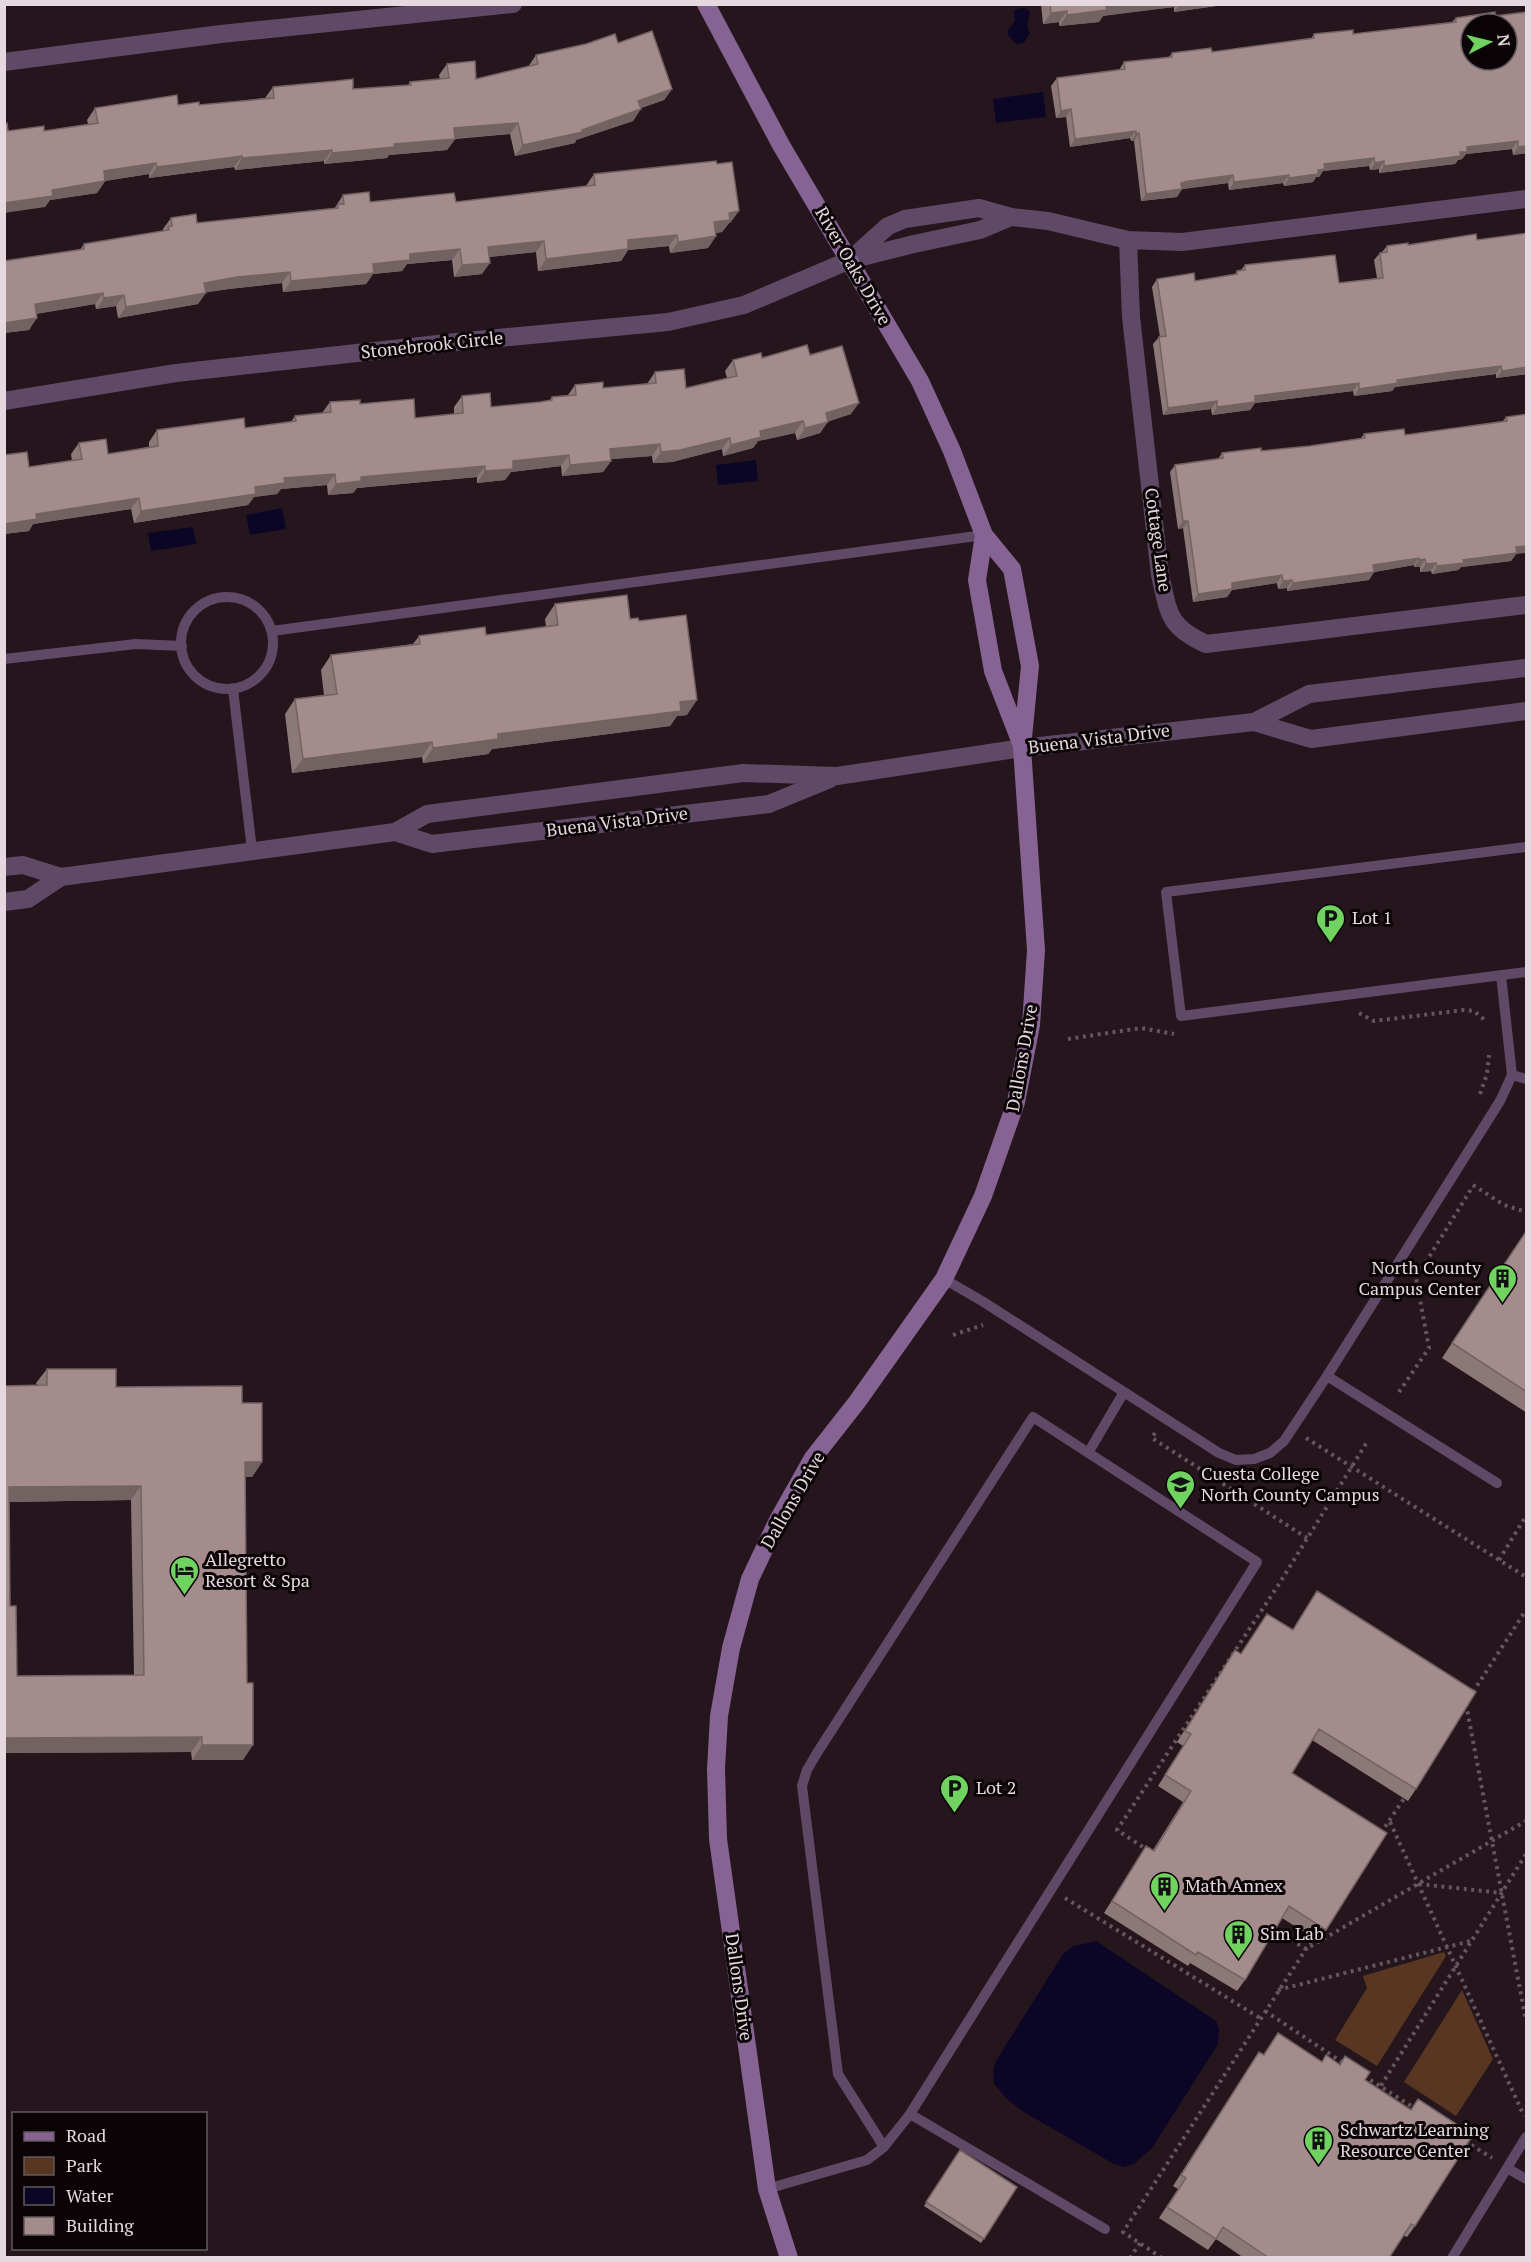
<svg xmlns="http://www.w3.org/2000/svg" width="1531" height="2262" font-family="'PT Serif',serif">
<rect width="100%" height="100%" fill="#25151d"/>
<path fill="#593622" d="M1444 1952 1446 1956 1377 2066 1335 2040 1367 1988 1363 1976Z
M1462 1990 1493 2059 1456 2116 1404 2082Z"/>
<path fill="#0b0625" d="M1022 8 1027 9 1030 12 1027 25 1030 33 1024 43 1016 44 1008 35V30L1015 21 1014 10Z
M1043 92 1046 117 996 123 993 99Z
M756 460 758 481 718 485 716 465Z
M282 508 286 529 250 535 246 515Z
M193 527 196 544 151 551 148 533Z
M1096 1941 1216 2021 1219 2029 1218 2044 1152 2148 1134 2164 1124 2167 1114 2164 1024 2112 1007 2099 994 2084 993 2070 996 2061 1063 1954 1073 1946Z"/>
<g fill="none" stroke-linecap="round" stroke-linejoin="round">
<path stroke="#65565d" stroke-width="4" stroke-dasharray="3 4.5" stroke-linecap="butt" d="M1359 1013 1374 1021 1464 1010 1474 1011 1486 1021
M1068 1039 1141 1028 1174 1034
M1480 1094 1487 1074 1489 1055
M1473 1185 1504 1205 1526 1212
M953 1335 983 1325
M1399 1392 1429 1348 1416 1278 1473 1186
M1155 1433 1152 1438 1307 1538
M1306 1438 1526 1577
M1499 1560 1526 1516
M1473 1692 1526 1610
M1466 1704 1526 2021
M1390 1822 1524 2116
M1381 1833 1407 1794
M1149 1851 1117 1830 1279 1584 1367 1442
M1419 1884 1502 1893
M1065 1898 1260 2018
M1272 1928 1306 1949 1526 1821
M1278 1990 1471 1941
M1265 2011 1345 2064
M1364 2076 1416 2109
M1377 2092 1526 1854
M1465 2141 1492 2158
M1130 2258 1140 2243
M1162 2258 1123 2232 1315 1935"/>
<path stroke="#5f4967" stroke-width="10" d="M181 643a46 46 0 1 1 92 0a46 46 0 1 1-92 0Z
M272 631 984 535
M4 659 136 644 182 646
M233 689 252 850
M1526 847 1166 892 1181 1016 1526 972
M1512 1075 1526 1079
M944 1279 982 1301 1219 1453 1236 1460 1254 1459 1270 1453 1284 1441 1327 1376 1500 1101 1512 1075 1501 975
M1327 1376 1497 1483
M1088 1453 1124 1392
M910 2114 1105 2229
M1507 2168 1526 2179
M767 2189 867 2160 884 2147 910 2114 1257 1562 1033 1417 817 1753 807 1770 802 1786 838 2074 884 2147
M1452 2258 1526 2137"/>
<path stroke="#5f4967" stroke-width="18" d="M4 62 221 34 513 4
M1011 217 1048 221 1128 240 1182 242 1526 199
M1128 240 1131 317 1160 575C1169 613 1167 626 1206 644L1526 605
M4 401 176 373 456 342 668 322 744 305 850 260 914 244 980 230 1011 217 979 208 905 219 888 226 850 260
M1254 722 1311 739 1526 711
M395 832 432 844 769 804 830 779
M4 867 23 865 61 877 395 832 427 814 743 773 837 776 1022 748 1254 722 1309 694 1526 668
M4 902 28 899 61 877"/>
<path stroke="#866393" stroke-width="18" d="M706 4 781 145 920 381 952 451 984 535 1012 569 1030 666 1022 748 1036 950 1031 1025 1016 1102 983 1196 944 1279 857 1402 813 1458 777 1522 750 1579 731 1648 719 1716 716 1769 718 1839 767 2189 789 2258
M984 535 977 580 993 671 1021 743"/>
</g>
<path fill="#8d7878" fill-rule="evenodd" d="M1041 4H1230L1174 12V7L1108 15 1103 16 1099 22 1059 26V22L1043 24Z
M1527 12V153L1513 155 1512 149 1466 154 1462 159 1458 160 1455 164 1379 173V169L1370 170 1369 166 1323 171 1319 177H1316L1313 182 1284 186 1283 183 1229 190 1228 183 1183 189H1182L1177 197 1141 201 1134 141H1131L1130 138 1070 147 1066 117 1056 118 1051 86 1057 78 1119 70 1124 62 1169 57 1172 53 1212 52 1311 39 1314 34H1353L1452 22 1456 18 1495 16Z
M618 43 672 89 664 100 641 108 633 121 576 140 575 143 515 156 510 134 455 139 447 150 389 155 387 158 324 164V161L235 170 234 167 149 178V174L105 181 97 193 50 200 45 207 8 131H44L88 124 87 120 95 108 199 105 265 98 273 87 353 89 408 85 410 82 440 79 439 75 447 64 476 79 528 67 536 55Z
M594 174 731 222 729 223 722 232 716 233V236L708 248 670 253 669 246 628 250 621 261 538 271 536 252 489 257 482 274 454 277 452 260 407 264 402 271 373 274 366 284 283 292 282 283 229 289 206 292 198 304 118 318 116 306 96 309 95 304 36 314 29 330 4 333V261L80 250 84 244 163 231V229L171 218 197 223 335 208 336 206 343 195 370 202H456L586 186Z
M1527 231V374L1496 378V374L1440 381 1395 387 1392 391 1354 396 1353 391 1255 403 1250 410 1212 415 1211 409 1163 415 1153 344 1159 337H1160L1152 287 1157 279 1195 281 1235 274 1237 271 1241 270 1245 265 1339 283 1377 278 1374 260 1380 253 1382 252 1387 246 1477 240 1525 234Z
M810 355 851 414 828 421 820 433 797 440 795 433 758 441 753 448 723 456 722 449 672 462 653 463 652 456 611 459V461L603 472 562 476 561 466 511 472 505 480 477 483V477L357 488 353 493 328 495 327 485 281 489 277 494 254 497 248 505 134 523 131 509 33 524 29 531 4 534V455L29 467 72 461 71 454 79 443 108 454 149 447V442L157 430 245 428 291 422 295 416 322 413 330 402 360 404 415 418 454 414V407L462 396 491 407 540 402 550 400 552 397 568 395 575 385 603 388 647 384 655 372 686 388 727 378 725 371 733 360Z
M1506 417 1516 554 1511 561 1461 567 1458 570 1432 574 1431 571 1420 572V567H1414V565L1374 572 1369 580 1287 591V588L1278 589 1277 583 1232 590 1227 597 1193 602 1183 528 1178 529 1170 472 1175 465 1218 459 1222 453 1261 451 1310 446 1361 438 1364 434 1405 435 1503 421Z
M555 604 639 621 687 715 677 716 670 726 492 749 488 754 423 763 422 757 292 773 285 714 295 699 324 695 321 670 331 655 413 644 419 636 486 635 546 627 545 619Z
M1527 1230V1413L1442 1358Z
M47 1369 116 1387 242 1403 262 1462 252 1477H245L243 1760H192L191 1752 4 1753V1386L37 1385 36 1383ZM131 1500 134 1675 17 1676 10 1606 9 1502Z
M1317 1591 1416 1789 1408 1801 1312 1740 1292 1773 1326 1930 1318 1941 1282 1918 1245 1980 1237 1991 1190 1963 1188 1966 1104 1913 1146 1846 1153 1850 1183 1802 1158 1786 1183 1746 1177 1742 1228 1662 1235 1650 1241 1654 1267 1614 1293 1630Z
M1278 2033 1322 2062 1326 2055 1340 2064 1345 2056 1365 2080 1411 2110 1418 2099 1415 2226 1407 2237 1403 2235 1389 2258H1244L1216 2239 1208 2250 1159 2218 1178 2189 1173 2186 1251 2064 1259 2052 1263 2055Z
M960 2150 1017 2187 981 2243 924 2206Z"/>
<path fill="#736262" d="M1111 4H1175L1174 7 1103 16 1099 22 1059 26 1067 15Z
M1180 4H1230L1174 12Z
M1067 11 1059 22 1043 24 1051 13Z
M672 89 664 100 630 112 638 101Z
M641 109 633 121 576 140 575 143 515 156 523 145 582 130Z
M1071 109 1066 117 1056 118 1061 111Z
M518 123 510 134 446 139 454 128Z
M1136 131 1130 138 1070 147 1075 139Z
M1139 133 1134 141H1131L1136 134Z
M455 139 447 150 389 155 387 158 324 164 332 153 394 144Z
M1518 141 1512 149 1466 154 1462 159 1458 160 1455 164 1379 173 1384 166 1460 152 1467 147Z
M1527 146V153L1513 155 1518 147Z
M332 150 324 161 235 170 242 158Z
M242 156 234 167 149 178 157 167Z
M1374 158 1369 166 1323 171 1319 177H1316L1313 182 1284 186 1289 178 1318 170 1324 164Z
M1384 161 1379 169 1370 170 1375 163Z
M156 163 149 174 96 182 104 171Z
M1233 175 1228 183 1183 189H1181H1182L1177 197 1141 201 1146 194 1189 181Z
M1289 175 1283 183 1229 190 1234 182Z
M105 181 97 193 50 200 45 207 4 213V203L52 190Z
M739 211 731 222 729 223 722 232 707 234 714 222 729 213Z
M677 235 669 246 628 250 621 261 538 271 546 259 628 240Z
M716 236 708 248 670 253 678 242Z
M544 241 536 252 480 258 488 247Z
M460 249 452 260 407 264 402 271 373 274 366 284 283 292 291 281 373 264 410 254Z
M490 263 482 274 454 277 462 265Z
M290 272 282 283 229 289 196 294 204 283 237 277Z
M103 293 95 304 27 315 35 304Z
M206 293 198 304 118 318 126 307Z
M124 295 116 306 96 309 104 298Z
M37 318 29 330 4 333V323Z
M1501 366 1496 374 1395 387 1392 391 1354 396 1359 389 1397 380Z
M1527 367V374L1496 378 1502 371Z
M1359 383 1353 391 1255 403 1250 410 1212 415 1217 407 1255 396Z
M1217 401 1211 409 1163 415 1168 408Z
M859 403 851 414 818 425 826 413Z
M803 421 795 433 758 441 753 448 723 456 731 445 760 431Z
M828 422 820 433 797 440 805 428Z
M730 438 722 449 672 462 653 463 661 452Z
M660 444 652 456 602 460 610 449Z
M569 455 561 466 511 472 505 480 477 483 485 471 513 461Z
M611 461 603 472 562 476 570 465Z
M485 466 477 477 357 488 353 493 328 495 336 484 361 477Z
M335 474 327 485 281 489 277 494 254 497 248 505 134 523 141 511 255 487 284 478Z
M139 498 131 509 33 524 29 531 4 534V524L36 514Z
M1183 521H1188L1183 528 1178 529Z
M1527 546V553L1516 554 1511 561 1461 567 1458 570 1432 574 1437 566 1516 547Z
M1419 558 1414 565 1374 572 1369 580 1287 591 1293 583 1373 565Z
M1425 559 1420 567H1414L1419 560Z
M1436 563 1431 571 1420 572 1426 564Z
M1282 575 1277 583 1232 590 1227 597 1193 602 1198 594 1232 583Z
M1292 580 1287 588 1278 589 1283 581Z
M697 700 687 715 677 716 670 726 492 749 488 754 423 763 433 748 498 734 680 702Z
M432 742 422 757 292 773 303 759Z
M245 1462H262L252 1477H234Z
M141 1486 131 1500 4 1502 9 1487Z
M202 1737 191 1752 4 1753V1738Z
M202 1745H253L243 1760H192Z"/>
<path fill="#a48c8c" stroke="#736262" stroke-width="1.5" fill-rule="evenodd" d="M1050 4H1111L1106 6 1107 10 1067 15V11L1051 13Z
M1495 12V16L1527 12V146L1518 147V141L1467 147V152H1460L1461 156 1384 166V161L1375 163 1374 158 1324 164 1325 169 1318 170V174L1289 178V175L1234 182 1233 175 1189 181 1181 183 1182 189 1146 194 1139 133 1136 134V131L1075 139 1071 109 1061 111 1057 78 1125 69 1124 62 1172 57V53L1211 48 1212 52 1314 38V34L1353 30V34L1456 22V18ZM1471 24H1507V60H1471Z
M652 31 672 89 638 101 641 109 582 130 583 132 523 145 518 123 454 128 455 139 394 144 395 147 332 153V150L242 158V156L157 167 156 163 104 171 105 181 52 190 53 196 4 203V123H7L8 131 44 126V131L98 123 95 108 177 95 178 105 199 102V105L274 98 273 87 336 81 353 79V89L411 85 410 82 449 78 447 64 475 61 476 79 538 64 536 55 586 44 615 34 618 43Z
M716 161 717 164 732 162 739 211 729 213 730 220 714 222 716 236 678 242 677 235 628 240V249L546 259 544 241 488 247 490 263 462 265 460 249 410 254V260L373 264 374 273 291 281 290 272 237 277 204 283 206 293 126 307 124 295 104 298 103 293 35 304 37 318 4 323V261L84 249V244L169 230 168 227 172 226 171 218 196 214 197 223 338 208V204H344L343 195 369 192 370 202 454 193 456 202 595 185 594 174Z
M1527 233V367L1502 371 1501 366 1445 373 1397 380 1398 383 1359 389V383L1255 396V402L1217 407V401L1168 408 1159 337 1166 336 1157 279 1194 273 1195 281 1237 274V271L1245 270V265L1335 255 1339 283 1383 278 1380 253 1387 252V246L1408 243V245L1476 234 1477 240Z
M807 345 810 355 842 346 859 403 826 413 828 422 805 428 803 421 760 431 761 437 731 445 730 438 680 450 661 452 660 444 610 449 611 461 570 465 569 455 513 461V469L485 471V466L361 477V481L336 484 335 474 284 478 285 483 255 487 256 494 141 511 139 498 36 514 37 519 4 524V455L27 452 29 467 82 459 79 443 106 439 108 454 158 446 157 430 244 418 245 428 296 421 295 416 331 412 330 402 360 400V404L414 399 415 418 463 413 462 396 490 393 491 407 540 402 552 400V397L576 395 575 385 603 382V388L656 383 655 372 684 369 686 388 737 376 733 360 761 353 762 358Z
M1527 414V546L1516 547 1517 553 1463 560 1464 563 1437 566 1436 563 1426 564 1425 559 1419 560V558L1373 565 1374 572 1293 583 1292 580 1283 581 1282 575 1232 583V589L1198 594 1188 521H1183L1175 465 1223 458 1222 453 1261 448V451L1310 446 1365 438 1364 434 1404 429 1405 435 1507 421 1506 417Z
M627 595 630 619 638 618 639 621 686 615 697 700 680 702 681 711 498 734V739L433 748 432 742 303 759 295 699 337 694 331 655 420 644 419 636 485 627 486 635 558 625 555 604Z
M1527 1230V1392L1452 1343Z
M47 1369H116V1387L242 1386V1403H262V1462H245L247 1683H253V1745H202V1737L4 1738V1386L47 1385ZM141 1486 144 1675 17 1676 16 1606H10L9 1487Z
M1317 1591 1476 1692 1416 1789 1319 1729 1292 1773 1387 1833 1326 1930 1289 1906 1245 1980 1198 1952 1196 1955 1112 1901 1146 1846 1154 1851 1191 1791 1165 1775 1191 1734 1185 1731 1235 1650 1241 1654 1267 1614 1293 1630Z
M1278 2033 1322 2062 1326 2055 1340 2065 1345 2056 1370 2072 1365 2080 1411 2110 1418 2099 1473 2135 1415 2226 1411 2224 1389 2258H1269L1223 2227 1216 2239 1167 2207 1186 2178 1181 2175 1259 2052 1264 2055Z
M960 2150 1017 2187 984 2239 926 2202Z"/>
<defs>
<symbol id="parking-pin" viewBox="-11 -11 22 30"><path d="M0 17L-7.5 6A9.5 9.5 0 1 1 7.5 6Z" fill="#70d35f" stroke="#0a0407"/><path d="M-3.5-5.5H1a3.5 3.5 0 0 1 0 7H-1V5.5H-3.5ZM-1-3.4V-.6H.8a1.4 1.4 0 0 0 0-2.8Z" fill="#111"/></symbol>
<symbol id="building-pin" viewBox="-11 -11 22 30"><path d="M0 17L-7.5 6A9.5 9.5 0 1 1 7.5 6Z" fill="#70d35f" stroke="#0a0407"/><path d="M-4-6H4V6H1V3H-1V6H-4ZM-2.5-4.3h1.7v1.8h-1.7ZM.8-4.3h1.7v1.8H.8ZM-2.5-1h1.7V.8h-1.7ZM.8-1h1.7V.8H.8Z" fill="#111"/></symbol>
<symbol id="university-pin" viewBox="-11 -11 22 30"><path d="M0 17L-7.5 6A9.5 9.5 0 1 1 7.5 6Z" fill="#70d35f" stroke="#0a0407"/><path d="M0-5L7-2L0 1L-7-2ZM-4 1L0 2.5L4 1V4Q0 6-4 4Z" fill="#111"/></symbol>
<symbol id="hotel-pin" viewBox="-11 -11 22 30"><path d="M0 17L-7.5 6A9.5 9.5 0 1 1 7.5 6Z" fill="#70d35f" stroke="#0a0407"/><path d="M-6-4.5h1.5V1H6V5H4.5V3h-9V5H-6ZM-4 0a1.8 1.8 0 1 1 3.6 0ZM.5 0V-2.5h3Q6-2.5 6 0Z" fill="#111"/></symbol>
</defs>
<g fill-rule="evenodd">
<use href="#parking-pin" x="1314" y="902" width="33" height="45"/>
<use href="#building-pin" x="1486" y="1262" width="33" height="45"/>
<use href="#university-pin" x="1164" y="1468" width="33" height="45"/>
<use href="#hotel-pin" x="168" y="1554" width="33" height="45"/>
<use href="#parking-pin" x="938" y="1772" width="33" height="45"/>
<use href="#building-pin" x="1148" y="1870" width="33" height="45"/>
<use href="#building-pin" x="1222" y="1918" width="33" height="45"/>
<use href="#building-pin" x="1302" y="2124" width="33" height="45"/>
</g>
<g text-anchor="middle" stroke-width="6" stroke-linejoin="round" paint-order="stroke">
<g font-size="18" fill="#e5d9df" stroke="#0a0407">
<text transform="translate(853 266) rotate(60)" y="6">River Oaks Drive</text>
<text transform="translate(432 345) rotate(-6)" y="6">Stonebrook Circle</text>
<text transform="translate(1158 540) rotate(82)" y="6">Cottage Lane</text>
<text transform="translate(1099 739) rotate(-7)" y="6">Buena Vista Drive</text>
<text transform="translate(617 822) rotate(-7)" y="6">Buena Vista Drive</text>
<text transform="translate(1022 1058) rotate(-80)" y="6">Dallons Drive</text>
<text transform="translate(793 1500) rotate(-60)" y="6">Dallons Drive</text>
<text transform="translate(739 1987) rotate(82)" y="6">Dallons Drive</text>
</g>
<g font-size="18" fill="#e5d9df" stroke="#0a0407" text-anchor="start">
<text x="1352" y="924">Lot 1</text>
<text x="1481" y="1274" text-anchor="end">North County<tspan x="1481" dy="21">Campus Center</tspan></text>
<text x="1201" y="1480">Cuesta College<tspan x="1201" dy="21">North County Campus</tspan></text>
<text x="205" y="1566">Allegretto<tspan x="205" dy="21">Resort &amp; Spa</tspan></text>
<text x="976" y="1794">Lot 2</text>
<text x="1185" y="1892">Math Annex</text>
<text x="1260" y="1940">Sim Lab</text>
<text x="1340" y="2136">Schwartz Learning<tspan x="1340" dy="21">Resource Center</tspan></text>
</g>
</g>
<rect width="1531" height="2262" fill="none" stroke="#e5d9df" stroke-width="12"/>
<rect x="12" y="2112" width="195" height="138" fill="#0a0407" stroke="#62595d" stroke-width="1.5"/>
<rect x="24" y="2132" width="30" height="9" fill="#866393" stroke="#62595d" stroke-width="1.5"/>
<text x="66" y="2142" font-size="18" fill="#e5d9df">Road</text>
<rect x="24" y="2157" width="30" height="18" fill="#593622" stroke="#62595d" stroke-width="1.5"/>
<text x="66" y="2172" font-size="18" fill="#e5d9df">Park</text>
<rect x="24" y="2187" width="30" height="18" fill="#0b0625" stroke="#62595d" stroke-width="1.5"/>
<text x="66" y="2202" font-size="18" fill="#e5d9df">Water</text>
<rect x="24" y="2217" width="30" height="18" fill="#a48c8c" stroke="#62595d" stroke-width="1.5"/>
<text x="66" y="2232" font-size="18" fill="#e5d9df">Building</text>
<g transform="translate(1489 42) rotate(83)"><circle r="28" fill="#0a0407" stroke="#62595d" stroke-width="1.5"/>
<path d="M0-4.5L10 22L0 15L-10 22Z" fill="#70d35f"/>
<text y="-9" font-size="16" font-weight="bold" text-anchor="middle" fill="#e5d9df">N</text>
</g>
</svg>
